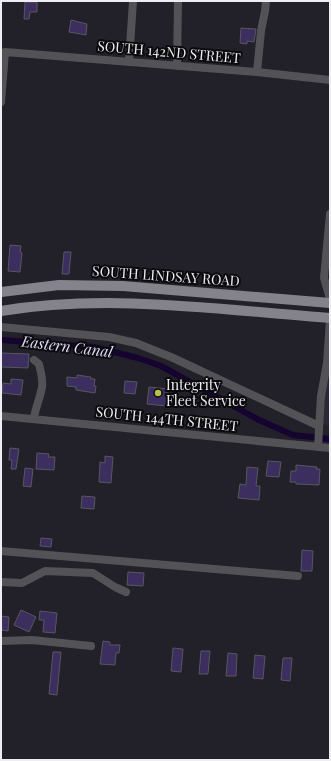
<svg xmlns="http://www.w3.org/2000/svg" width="331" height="761" font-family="'Playfair Display',serif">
<rect width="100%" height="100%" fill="#222028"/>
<path fill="#2c2937" d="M330 369V426L323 424 325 393Z"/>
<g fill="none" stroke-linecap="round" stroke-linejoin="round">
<path stroke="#150430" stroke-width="6" d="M1 340 94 347 138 358 161 366 259 420 293 435 330 439"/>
</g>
<path fill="#3c2f5f" stroke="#58565f" d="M25 2H37V12H30L29 19H24Z
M71 20 87 24 86 35 69 32Z
M241 28 256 29 254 42 247 41V44L240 43Z
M10 245 21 246 20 252 22 253 20 272 8 271Z
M64 252H71L69 274H62Z
M1 353 29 354 28 368 1 367Z
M77 375 91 377V379H95L94 386H96L95 393 76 390V387L67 386V377L77 378Z
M11 379 23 380 21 395 2 393 3 383 11 384Z
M125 381 137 382 135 394 124 393Z
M149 387 168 389 167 406 147 404Z
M10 448 19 449 16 469H11L12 460H9Z
M37 453 49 454 48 457H55L54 470 36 469Z
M105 456 113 457 111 483 99 482 100 462 105 463Z
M268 461 281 462 279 477 266 476Z
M296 465 317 467 316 469H320L319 485 296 484V482H290L291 471H296Z
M247 467 258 468 256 486H260L259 500 238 498 240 484 246 485Z
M25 468 33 469 31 487 23 486Z
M82 496 95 497 94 509 81 508Z
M41 538 52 539 51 547 40 546Z
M302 550 313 551 312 571H301Z
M128 572 144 573 143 586 127 585Z
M21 610 36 617 29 632 14 625Z
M40 611 57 613 55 633 43 632 44 620H39Z
M1 616 9 617 8 631 2 630Z
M103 641 110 642V645H120L119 653H116L115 665 100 664Z
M173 648 183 649 181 672 171 671Z
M201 651H210L208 674H199Z
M53 652H61L57 695 49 694Z
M228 653 237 654 236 676H226Z
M255 655 265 656 263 679 253 678Z
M283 658H292L290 681 281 680Z"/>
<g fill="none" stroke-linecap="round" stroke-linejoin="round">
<path stroke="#535257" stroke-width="8" d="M129 62 133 1
M177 66 178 1
M257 72 261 31 265 11 266 1
M1 102 5 52 257 72 330 80
M330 214 324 278 330 299
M1 327 109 337 136 343 171 357 319 426
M1 416 330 448
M34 419C35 408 40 399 42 387 43 379 41 372 39 364L34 360
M318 447 321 396 327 363 330 320
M1 551 298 576
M1 582 22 583 45 571 93 573 115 587 126 592
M1 641 32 640 91 646"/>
<path stroke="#84838b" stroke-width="10" d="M1 292 59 285 123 286 330 303
M1 311C109 293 222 310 330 318"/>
</g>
<circle fill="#b6c149" stroke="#0b0b0e" stroke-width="1.5" cx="158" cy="393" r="4"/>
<g text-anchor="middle" stroke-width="4" stroke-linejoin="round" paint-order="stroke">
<g font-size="14" fill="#eeedf2" stroke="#0b0b0e">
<text transform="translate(169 52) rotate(5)" y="5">SOUTH 142ND STREET</text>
<text transform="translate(166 276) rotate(4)" y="5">SOUTH LINDSAY ROAD</text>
<text transform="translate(167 419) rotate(6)" y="5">SOUTH 144TH STREET</text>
</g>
<g font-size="14" fill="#eeedf2" stroke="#0b0b0e" text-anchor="start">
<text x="166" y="390">Integrity<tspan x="166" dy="16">Fleet Service</tspan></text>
</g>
<g font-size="15" font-style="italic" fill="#e4ddfe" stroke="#0b0b0e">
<text transform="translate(67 347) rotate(7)" y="5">Eastern Canal</text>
</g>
</g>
<rect width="331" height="761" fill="none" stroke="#eeedf2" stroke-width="4"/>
</svg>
